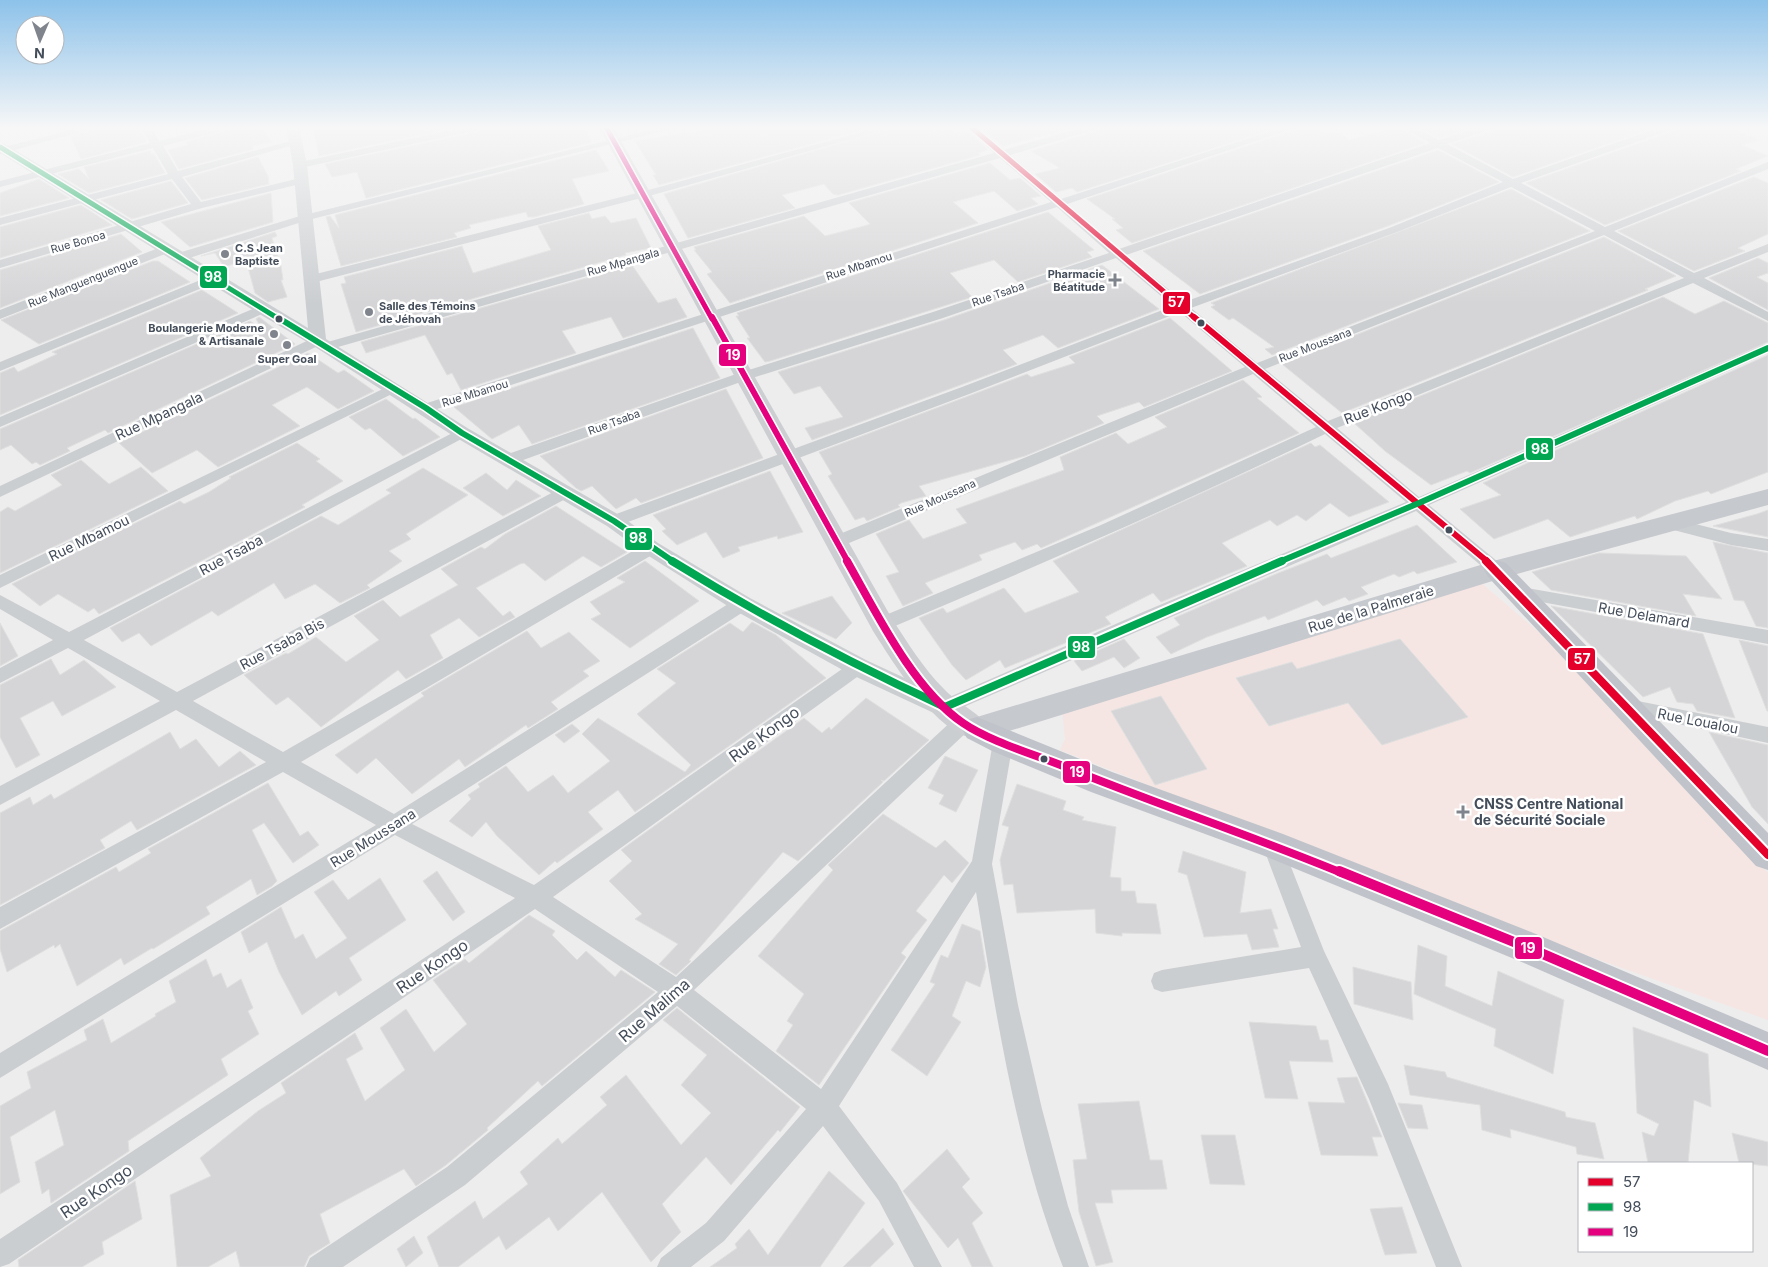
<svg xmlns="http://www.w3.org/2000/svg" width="1768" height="1267" font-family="Inter,sans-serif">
<rect width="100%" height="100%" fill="#eeeded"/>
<path fill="#f5e6e3" d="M1478 580 1577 665 1768 873V1020L1504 926 1060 750 1065 739 1062 707Z"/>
<path fill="#d5d5d7" stroke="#dfdfe0" d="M101 127H138L146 142 81 159 71 137Z
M239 127H260L272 142 252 146 253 149 179 169 168 150 188 145 186 142Z
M313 127H457L319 156Z
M485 127H583L592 142 366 198 357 172 332 177 325 164 478 132Z
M726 127H874L659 185 653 175H656L635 141Z
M897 127H932L933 132 950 128 959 135 969 132 988 150 978 153 980 155 838 195 833 194 824 184 782 195 795 208 688 238 664 194Z
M992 127H1077L1003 146 983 129Z
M1100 127H1265L1270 130 1077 192 1072 188 1056 192 1035 174 1060 168 1031 151 1098 131Z
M1312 127 1326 134 1339 132 1349 140 1399 127 1425 143 1132 243 1116 230 1123 228 1112 219H1115L1087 199 1280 135Z
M1417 127H1474L1439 138Z
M1495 127H1655L1513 177 1452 144 1493 131Z
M1676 127H1729L1759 140 1742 145 1768 156 1736 169 1741 171 1605 225 1526 183 1674 131Z
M596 150 609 171 572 179 584 204 534 217H528L526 212 469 225 471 228 454 233 457 237 341 266 326 217 330 216 339 228 335 215Z
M1438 150 1499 182 1388 226 1200 294 1143 251Z
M150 151 151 154H154L165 173 89 193 58 174 79 169 89 179 84 167Z
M258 157 268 176 269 184 202 200 185 178Z
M990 163 1010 180 1020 178 1041 196 1031 198 1038 204 1017 211 994 191 953 202 978 223 730 303 707 274 712 272 694 250H696L694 247 804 216 825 236 864 226 870 224 849 203Z
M1754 177 1768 183V234L1738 248 1745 251 1694 271 1618 231Z
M39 179 69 198 0 216V193Z
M171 181 188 203 132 219 101 200Z
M1511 189 1590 231 1272 355 1265 349 1274 347 1233 318 1229 320 1211 307 1215 305 1211 303Z
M271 193 273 222 190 247 161 222Z
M81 205 112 225 0 258V227Z
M1048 212 1094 250 1087 252 1092 257 1018 282 994 260 950 273 972 297 770 361 765 362 747 338H750L736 316H739L737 313Z
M589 213 592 219 605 216 611 223 636 218 651 248 625 253 626 255 356 332 341 284 346 283 344 277 462 246 473 273 551 250 538 226Z
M275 232 277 236 272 238 281 266 283 280H281L287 297 268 302 255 293 246 260 224 267 215 253 201 256Z
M121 234 142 252 0 308V270Z
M1604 237 1676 276 1645 289 1648 290 1342 413 1282 364Z
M1758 258 1768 263V273L1757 277 1768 283V310L1709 278Z
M153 261H158L190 282 39 344 1 320Z
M632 265 658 303 676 298 687 317 623 338 611 317 562 331 576 353 461 390 452 373 447 375 425 335 366 353 361 342Z
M1102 265 1159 309 1058 348 1043 335 1003 350 1017 364 812 440 805 428 843 417 820 386 794 394 778 372 944 320Z
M202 290 238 313 0 415V373L14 367 18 372 57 354 52 352Z
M1663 297 1695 314 1724 301 1768 323V342L1470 473 1467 471 1431 485 1385 451 1354 423Z
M259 317 295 344 108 433 105 430 67 448 70 451 40 465 36 462 32 464 11 445 0 450V429L250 321 262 329 256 319Z
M1170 318 1232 371 1144 407 1139 402 1097 416 1104 423 1025 456 919 486 926 496 901 503 898 505 900 507 867 521 864 517 855 520 828 476 832 474 819 452 1027 374 1031 377 1075 363 1069 357Z
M693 328 720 378 532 444 519 425 492 439 454 407Z
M308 353 338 373 344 370 374 391 338 409 307 387 272 405 300 426 218 467 197 450 152 473 119 443Z
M1768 355V472L1711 494 1708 491 1675 501 1637 519 1635 516 1570 537 1548 519 1494 539 1460 509 1501 495 1483 483Z
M1243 380 1262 397 1257 398 1299 433 1041 548 1037 544 1022 550 1015 542 979 555 982 560 925 583 933 593 903 606 886 576 899 572 876 534 909 520 923 539 967 523 956 509 1064 470 1060 457 1116 433 1128 444 1167 427 1155 417Z
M726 389 763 458 641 503 636 498 616 509 592 486 581 491 576 488 540 456Z
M386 399 413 419 415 418 440 437 403 456 370 428 365 430 349 417Z
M297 443 320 459 316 461 343 481 302 505 305 507 99 614 94 608 88 612 58 594 40 606 12 584 180 501 184 504 209 492 231 478 229 477Z
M1311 443 1315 447 1320 445 1389 502 1349 517 1330 503 1306 521 1297 515 1277 526 1270 520 1222 543 1247 566 1161 602 1153 593 1105 617 1111 624 1005 668 1000 660 966 680 952 665 919 618 943 608 947 613 1004 588 1025 613 1079 592 1053 561Z
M81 460 109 484 141 467 168 491 0 573V512L8 507 15 511 62 485 51 475Z
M423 468 468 495 406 534 411 539 389 551 402 561 367 585 370 588 340 603 315 584 285 599 274 583 218 616 212 611 151 646 139 633 122 642 110 628 321 516 338 525 391 493 386 490Z
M770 471 803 532 778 539 777 536 738 547 740 551 723 558 706 532 677 545 662 531 666 529 653 515Z
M486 473 507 490 516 480 541 496 503 516 463 488Z
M556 506 627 552 601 567 583 556 545 581 524 563 520 564 476 588 503 616 510 611 515 617 479 637 459 618 430 635 443 658 406 679 398 670 321 727 288 697 276 705 244 675 286 653 288 654 316 637 346 662 379 640 354 616 383 600 400 617 458 585 441 569 481 547 485 549 505 534Z
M1768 510V537L1713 526 1757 514Z
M1417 525 1457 562 1417 574 1414 571 1399 577 1394 574 1361 587 1368 594 1349 601 1345 597 1323 606 1317 600 1268 620 1265 616 1207 637 1171 654 1156 637 1180 625 1174 618 1276 574 1327 554 1331 558Z
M1713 542 1768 553V628L1756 626 1744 601 1734 600Z
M1599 553 1686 556 1722 599 1683 594 1696 616 1551 590 1532 572Z
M645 561 699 601 630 648 591 619 601 614 590 602 625 582 617 578Z
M832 596 852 623 836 639 782 613Z
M1551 606 1703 634 1735 718 1697 711 1693 704 1677 702 1670 687 1643 697Z
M752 622 776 635 826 678 635 812 618 790 588 812 603 829 557 863 555 861 539 875 497 836 486 822 472 837 449 821 471 799 468 795 480 787 478 784 506 766 528 792 553 775 568 793 610 761 582 734 598 718 685 772 691 765 637 714 676 683 657 669 730 623 743 632Z
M0 623 18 656 0 666Z
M527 631 541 648 569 632 600 661 583 671 589 676 551 702 558 709 528 728 526 725 465 767 459 759 412 794 376 758 357 774 335 755 424 696 421 693Z
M1124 639 1140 658 1124 668 1114 657 1082 671 1074 661Z
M1400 639 1468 717 1382 745 1348 703 1269 726 1236 678 1292 662 1297 669Z
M1739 640 1768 646V711H1767Z
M51 659 60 675 84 660 116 687 62 716 53 701 20 718 40 755 16 768 0 737V685Z
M1161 696 1207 769 1155 785 1111 711Z
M866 698 929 740 884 781 881 780 883 782 798 861 783 852 689 960 691 961 676 975 659 964 678 944 635 919 642 914 609 881 632 861 621 850 804 718 822 733 829 727 831 730Z
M572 724 580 731 564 743 555 735Z
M170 732 180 749 196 739 219 767 240 751 256 765 137 830 131 821 100 840 105 848 0 905V813L30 797 33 805 51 794 54 799Z
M1709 732 1768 745V824L1752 807Z
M945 756 978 770 956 812 939 804 944 795 928 788Z
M268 783 300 836 308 831 319 845 293 863 264 823 252 830 277 881 272 886 257 895 251 879 206 907 210 914 153 949 152 948 124 965 121 958 77 986 60 944 55 948 54 945 7 972 0 949V931L116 867 119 872 151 853 148 849Z
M1017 784 1066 801 1063 810 1084 817 1082 820 1116 827 1110 877 1121 878V891H1135L1137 903 1156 904 1161 934 1122 933V936L1096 933 1095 909 1017 913 1013 884 1004 885 1000 860 1009 827 1002 825Z
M883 814 936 848 945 840 969 863 952 883 944 875 916 911 927 920 901 953 906 957 819 1085 776 1051 793 1025 787 1021 804 994 758 956 833 870 828 865Z
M1183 851 1246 872 1240 913 1271 909 1278 929H1273L1279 947 1252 950 1247 934 1204 937 1187 875 1178 872Z
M437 871 465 912 453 921 423 881Z
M380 878 406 920 349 958 362 980 339 996 336 991 302 1015 279 972 267 942 249 953 241 932 281 907 295 939 303 934 316 959 347 938 314 892 333 880 348 900Z
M529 915 555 931 552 935 577 960 586 951 615 977 621 970 655 992 542 1086 538 1081 487 1128 488 1130 446 1165 416 1186 404 1169 320 1214 330 1243 309 1256 304 1267H240L236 1251 208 1267H177L170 1195 211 1176 200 1158 258 1111 286 1093 281 1083 355 1033 363 1049 346 1059 365 1101 405 1070 380 1028 406 1009 434 1052 467 1024 433 980 465 959 469 963Z
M962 924 980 931 986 967 980 987 966 981 952 1016 961 1022 927 1076 891 1050 935 984 930 982 941 955 948 958Z
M1418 945 1447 956 1445 986 1492 1006 1498 971 1564 1000 1553 1074 1494 1046 1496 1029 1414 994Z
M206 959 213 977 221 973 227 988 241 979 253 1008 248 1011 259 1034 221 1059 228 1075 128 1141 129 1151 51 1203 49 1189 42 1194 35 1162 64 1145 55 1110 10 1137 20 1182 0 1194V1106L31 1088 27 1072 87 1040 84 1030 103 1019 111 1043 156 1016 155 1014 176 1002 169 981Z
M1353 967 1411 982 1413 1020 1354 1004Z
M677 1008 800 1107 780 1132 778 1130 731 1185 706 1157 662 1204 681 1232 651 1262 602 1192 558 1231 549 1217 506 1250 499 1236 458 1267H439L427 1237 475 1201 483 1219 528 1184 520 1172 558 1138 562 1144 607 1105 600 1097 626 1075 681 1145 711 1113 681 1085 707 1055 663 1020Z
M1249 1022 1316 1026 1320 1040H1328L1333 1062 1289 1061 1298 1099 1265 1098Z
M1633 1027 1708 1054 1711 1107 1694 1100 1688 1163H1648L1642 1132 1654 1136 1659 1124 1637 1113Z
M1404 1065 1445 1072 1447 1077 1565 1112 1566 1117 1595 1123 1604 1159 1577 1154 1576 1147 1510 1129 1511 1138 1482 1130 1480 1105 1410 1095Z
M1357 1077 1382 1137H1372L1378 1156 1321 1155 1308 1102 1345 1103 1337 1078Z
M1139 1101 1150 1160H1162L1167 1189 1111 1190 1113 1203H1095L1113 1262 1096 1266 1079 1212 1073 1160 1087 1159 1078 1104Z
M1398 1103 1422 1105 1428 1129 1408 1128Z
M1732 1133 1768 1142V1166L1739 1163Z
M1201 1135H1235L1245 1185 1210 1184Z
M947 1149 970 1179 962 1187 983 1213 972 1223 993 1267H972L958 1238 948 1248 903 1191Z
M829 1171 865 1203 820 1267H710L737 1248 735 1244 749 1229 768 1255Z
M135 1181 142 1219 102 1242 104 1254 82 1267H19L18 1260Z
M1402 1207 1417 1253 1385 1255 1370 1209Z
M883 1228 894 1244 870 1267H843Z
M414 1236 423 1253 406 1267 397 1249Z"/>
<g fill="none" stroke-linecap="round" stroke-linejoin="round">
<path fill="#cbced1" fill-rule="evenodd" d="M83 127H99L0 154V148Z
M141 127H151L159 141 214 127H230L229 129 163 146 178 171 295 140 300 143 182 177 201 202 300 178 305 181 304 183 202 208 0 268V260L191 204 172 179 0 225V218L168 174 153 148 0 187V181L150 143Z
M465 127H483L478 130 300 168 295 165 300 162Z
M663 127H679L308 220 183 260H175L173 257 175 254 300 216Z
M880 127H895L649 196 312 283 306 279 308 276 641 192Z
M966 127H977L1004 150 1083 127H1098L1097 129 1010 155 1061 199 1284 127H1298L1067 204 1119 249 1430 143 1401 127H1413L1439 140 1479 127H1493L1492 129 1447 144 1513 179 1660 127H1674L1673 129 1521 183 1605 227 1768 162V169L1614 231 1694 273 1768 244V252L1704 278 1768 312V321L1693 283 1337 428 1419 497 1763 345 1768 344V353L1429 505 1503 566 1505 570 1503 574 1497 576 1491 574 1416 511 945 715 938 712 936 707 938 702 1143 612 1406 502 1325 434C1181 504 1035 567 888 629L882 631 876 629 873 624 876 619 1101 525 1316 427 1253 374 842 546H830L828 542 830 538 1245 367 1180 312 972 393 620 525H608L606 521 608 517 962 387 1173 306 1116 258 943 318 749 379 512 464H502L500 460 502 456 739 373 933 312 1109 253 1057 207 431 411H421L419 408 421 405 1051 202 1000 158 331 349H321L320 345 0 497V486L313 338H323L324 343 994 153ZM1438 148 1503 182 1389 228 1184 302 1126 255ZM1511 187 1595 231 1257 363 1191 308 1397 232ZM1604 235 1684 278 1328 421 1265 369Z
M166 245 172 249 170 252 0 319V310Z
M215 274 219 275 221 278 219 281 0 371V362Z
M262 305 268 309 267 312 0 427V417Z
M393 384 400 388 398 391 0 588V575Z
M462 428 469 433 467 436 84 640 177 692 559 489H569L572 493 569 497 193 701 283 752 645 544H657L659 548 657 552 301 762 394 814 736 599 742 598 748 599 751 604 748 609 412 824 534 885 852 662 858 660 864 662 867 667 864 672 553 897 676 977 956 717 963 715 970 717 972 723 970 729 694 990 821 1089 972 861 993 742 996 736 1003 734 1010 736 1013 742 992 864 1018 1005 1042 1109 1068 1206 1089 1267H1063C1017 1151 996 1015 976 892L839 1106 897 1183 942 1267H914L879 1201 823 1126 724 1241 691 1267H657L661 1258 706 1223 806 1109 677 1006 465 1185 343 1267H306L310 1258 447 1167 658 992 535 909 9 1264 0 1267V1239L515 898 395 835 0 1078V1053L376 825 283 772 0 929V907L266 762 176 710 0 805V786L160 701 68 648 0 683V668L53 640 0 609V595L69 632Z
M1668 517 1731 533 1768 539V551L1731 545 1662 527 1660 523 1662 519Z
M1521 587 1768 630V644L1515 597 1513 593 1515 589Z
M1628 699 1768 727V743L1621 712 1619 707 1621 702Z
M1272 835 1279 837 1282 844 1324 951 1388 1084 1462 1267H1436L1369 1099 1309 968 1162 992 1154 989 1151 981 1154 973 1162 970 1301 947 1262 844 1265 837Z"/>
<path fill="#cbced1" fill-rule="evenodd" d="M286 127H299L307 165 326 339 469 429 621 516 658 543 750 598 866 660 952 700 956 707 952 714 944 717 936 714 850 674 734 610 644 553 607 526 455 437 312 345 256 312 0 153V143L5 144 308 328 293 165Z"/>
<path fill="#ccced2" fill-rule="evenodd" d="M599 127H613L891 617C907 642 923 668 944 689 956 702 984 716 990 729L987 737C945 751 892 660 873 631Z"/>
<path fill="#c6c9ce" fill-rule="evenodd" d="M1768 489V505L1499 579 977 741 967 738 962 729 967 720 977 717 1497 560Z"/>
<path fill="#c0c4ca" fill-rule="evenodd" d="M1497 560 1506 563 1768 833V870L1756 866 1488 577 1484 570 1488 563Z
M977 717 1112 772 1283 834 1536 934 1768 1032V1070L1524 963 1262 855 1091 792 992 751 967 738 962 729 967 720Z"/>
<defs>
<path id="bus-1-far2" d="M971 127 1196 319"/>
<path id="bus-1-far1" d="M1194 317 1488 562"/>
<path id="bus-1" d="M1486 561 1768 855"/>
<path id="bus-2-far2" d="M0 147 279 319"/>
<path id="bus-2-far1" d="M277 317 426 408 462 433 614 521 674 562
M1279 562 1419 503 1768 348"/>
<path id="bus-2" d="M672 561C761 616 850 663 945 707L1282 561"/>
<path id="bus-3-far3" d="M606 127 712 319"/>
<path id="bus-3-far2" d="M712 317 848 562"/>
<path id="bus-3-far1" d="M847 561C876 612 913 689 963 723 989 741 1033 754 1063 766 1156 804 1250 835 1342 873"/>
<path id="bus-3" d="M1339 871 1536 951 1768 1051"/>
</defs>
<use href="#bus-1-far2" stroke="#fff" stroke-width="8"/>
<use href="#bus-1-far1" stroke="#fff" stroke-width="9"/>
<use href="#bus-1" stroke="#fff" stroke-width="12"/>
<use href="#bus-2-far2" stroke="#fff" stroke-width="8"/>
<use href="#bus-2-far1" stroke="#fff" stroke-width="9"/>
<use href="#bus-2" stroke="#fff" stroke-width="12"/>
<use href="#bus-3-far3" stroke="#fff" stroke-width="8"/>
<use href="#bus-3-far2" stroke="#fff" stroke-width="9"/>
<use href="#bus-3-far1" stroke="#fff" stroke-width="12"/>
<use href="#bus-3" stroke="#fff" stroke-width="14"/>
<use href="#bus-1-far2" stroke="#e4002b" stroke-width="5"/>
<use href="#bus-1-far1" stroke="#e4002b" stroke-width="6"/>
<use href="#bus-1" stroke="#e4002b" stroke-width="8"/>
<use href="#bus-2-far2" stroke="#00a651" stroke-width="5"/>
<use href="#bus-2-far1" stroke="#00a651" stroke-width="6"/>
<use href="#bus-2" stroke="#00a651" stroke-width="8"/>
<use href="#bus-3-far3" stroke="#e5007d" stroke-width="5"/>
<use href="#bus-3-far2" stroke="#e5007d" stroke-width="6"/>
<use href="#bus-3-far1" stroke="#e5007d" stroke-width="8"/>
<use href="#bus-3" stroke="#e5007d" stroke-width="10"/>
</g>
<linearGradient id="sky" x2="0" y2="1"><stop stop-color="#8dc2ea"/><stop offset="0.42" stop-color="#f7f7f7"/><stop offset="1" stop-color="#f7f7f7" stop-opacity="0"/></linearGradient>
<rect width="1768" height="304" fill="url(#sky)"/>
<g fill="#80858d" stroke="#fff" stroke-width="2">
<circle cx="225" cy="254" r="5"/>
<path d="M1112.5 272.5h5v5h5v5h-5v5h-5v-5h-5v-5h5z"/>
<circle cx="369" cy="312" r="5"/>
<circle cx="274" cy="334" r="5"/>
<circle cx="287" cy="345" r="5"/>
<path d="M1460.5 804.5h5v5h5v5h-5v5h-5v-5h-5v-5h5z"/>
</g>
<g fill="#444d5a" stroke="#fff" stroke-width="2">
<circle cx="279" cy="319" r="4.5"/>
<circle cx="1201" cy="323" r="4.5"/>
<circle cx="1449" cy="530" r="4.5"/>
<circle cx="1044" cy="759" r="4.5"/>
</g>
<g text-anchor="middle" stroke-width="5" stroke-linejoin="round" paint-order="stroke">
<g font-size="11" fill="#444d5a" stroke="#fff">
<text transform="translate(78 242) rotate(-16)" y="4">Rue Bonoa</text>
<text transform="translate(623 262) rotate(-16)" y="4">Rue Mpangala</text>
<text transform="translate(859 266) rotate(-18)" y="4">Rue Mbamou</text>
<text transform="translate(83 282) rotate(-22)" y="4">Rue Manguenguengue</text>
<text transform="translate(998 294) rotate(-19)" y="4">Rue Tsaba</text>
<text transform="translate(1315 345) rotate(-21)" y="4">Rue Moussana</text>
<text transform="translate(475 393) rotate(-17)" y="4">Rue Mbamou</text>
<text transform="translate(614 422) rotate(-20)" y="4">Rue Tsaba</text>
<text transform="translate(940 498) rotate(-24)" y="4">Rue Moussana</text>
</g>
<g font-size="11" font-weight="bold" fill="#444d5a" stroke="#fff" text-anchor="start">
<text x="235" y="252">C.S Jean<tspan x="235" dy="13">Baptiste</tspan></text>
<text x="1105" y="278" text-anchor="end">Pharmacie<tspan x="1105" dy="13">Béatitude</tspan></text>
<text x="379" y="310">Salle des Témoins<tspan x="379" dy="13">de Jéhovah</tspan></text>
<text x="264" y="332" text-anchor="end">Boulangerie Moderne<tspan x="264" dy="13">&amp; Artisanale</tspan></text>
<text x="287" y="363" text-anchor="middle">Super Goal</text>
</g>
<g font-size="14" fill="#444d5a" stroke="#fff">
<text transform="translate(1378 407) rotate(-21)" y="5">Rue Kongo</text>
<text transform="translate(159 416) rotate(-25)" y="5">Rue Mpangala</text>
<text transform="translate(89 538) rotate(-26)" y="5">Rue Mbamou</text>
<text transform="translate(231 555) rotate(-28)" y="5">Rue Tsaba</text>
<text transform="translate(1371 609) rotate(-17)" y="5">Rue de la Palmeraie</text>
<text transform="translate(1644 615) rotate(10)" y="5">Rue Delamard</text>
<text transform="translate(282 644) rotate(-28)" y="5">Rue Tsaba Bis</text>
<text transform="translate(1698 721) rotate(11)" y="5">Rue Loualou</text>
<text transform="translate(373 838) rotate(-32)" y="5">Rue Moussana</text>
</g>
<g font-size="14" font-weight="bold" fill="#444d5a" stroke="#fff" text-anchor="start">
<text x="1474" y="809">CNSS Centre National<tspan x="1474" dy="16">de Sécurité Sociale</tspan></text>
</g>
<g font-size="16" fill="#444d5a" stroke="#fff">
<text transform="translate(764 734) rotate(-36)" y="6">Rue Kongo</text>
<text transform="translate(432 966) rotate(-34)" y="6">Rue Kongo</text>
<text transform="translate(654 1010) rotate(-41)" y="6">Rue Malima</text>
<text transform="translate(96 1191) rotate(-34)" y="6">Rue Kongo</text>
</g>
</g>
<g stroke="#fff" stroke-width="2">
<rect x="199" y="265" width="29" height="24" rx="5" fill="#00a651"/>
<rect x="1162" y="291" width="29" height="24" rx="5" fill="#e4002b"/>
<rect x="718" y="343" width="29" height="24" rx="5" fill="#e5007d"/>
<rect x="1525" y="437" width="29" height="24" rx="5" fill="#00a651"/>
<rect x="624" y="527" width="29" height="24" rx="5" fill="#00a651"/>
<rect x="1067" y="635" width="29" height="24" rx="5" fill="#00a651"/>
<rect x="1567" y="647" width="29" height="24" rx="5" fill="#e4002b"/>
<rect x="1062" y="760" width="29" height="24" rx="5" fill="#e5007d"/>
<rect x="1514" y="936" width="29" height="24" rx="5" fill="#e5007d"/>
</g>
<g font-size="14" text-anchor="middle" font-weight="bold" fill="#fff">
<text x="213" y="282">98</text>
<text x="1176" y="307">57</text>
<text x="733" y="360">19</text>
<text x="1540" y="454">98</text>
<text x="638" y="543">98</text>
<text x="1081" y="652">98</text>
<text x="1582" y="664">57</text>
<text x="1077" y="777">19</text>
<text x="1528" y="953">19</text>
</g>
<rect x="1578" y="1162" width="175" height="90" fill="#ffffff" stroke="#b4b8bd"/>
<rect x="1588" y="1178" width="25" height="8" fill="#e4002b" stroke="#b4b8bd"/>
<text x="1623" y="1187" font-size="15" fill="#444d5a">57</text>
<rect x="1588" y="1203" width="25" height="8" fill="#00a651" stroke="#b4b8bd"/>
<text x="1623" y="1212" font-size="15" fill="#444d5a">98</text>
<rect x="1588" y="1228" width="25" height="8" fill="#e5007d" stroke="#b4b8bd"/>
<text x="1623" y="1237" font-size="15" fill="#444d5a">19</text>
<g transform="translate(40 40) rotate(182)"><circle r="24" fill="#ffffff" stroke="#b4b8bd"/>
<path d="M0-4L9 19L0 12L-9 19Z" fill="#80858d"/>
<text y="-8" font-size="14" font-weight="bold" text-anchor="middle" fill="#444d5a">N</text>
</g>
</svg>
